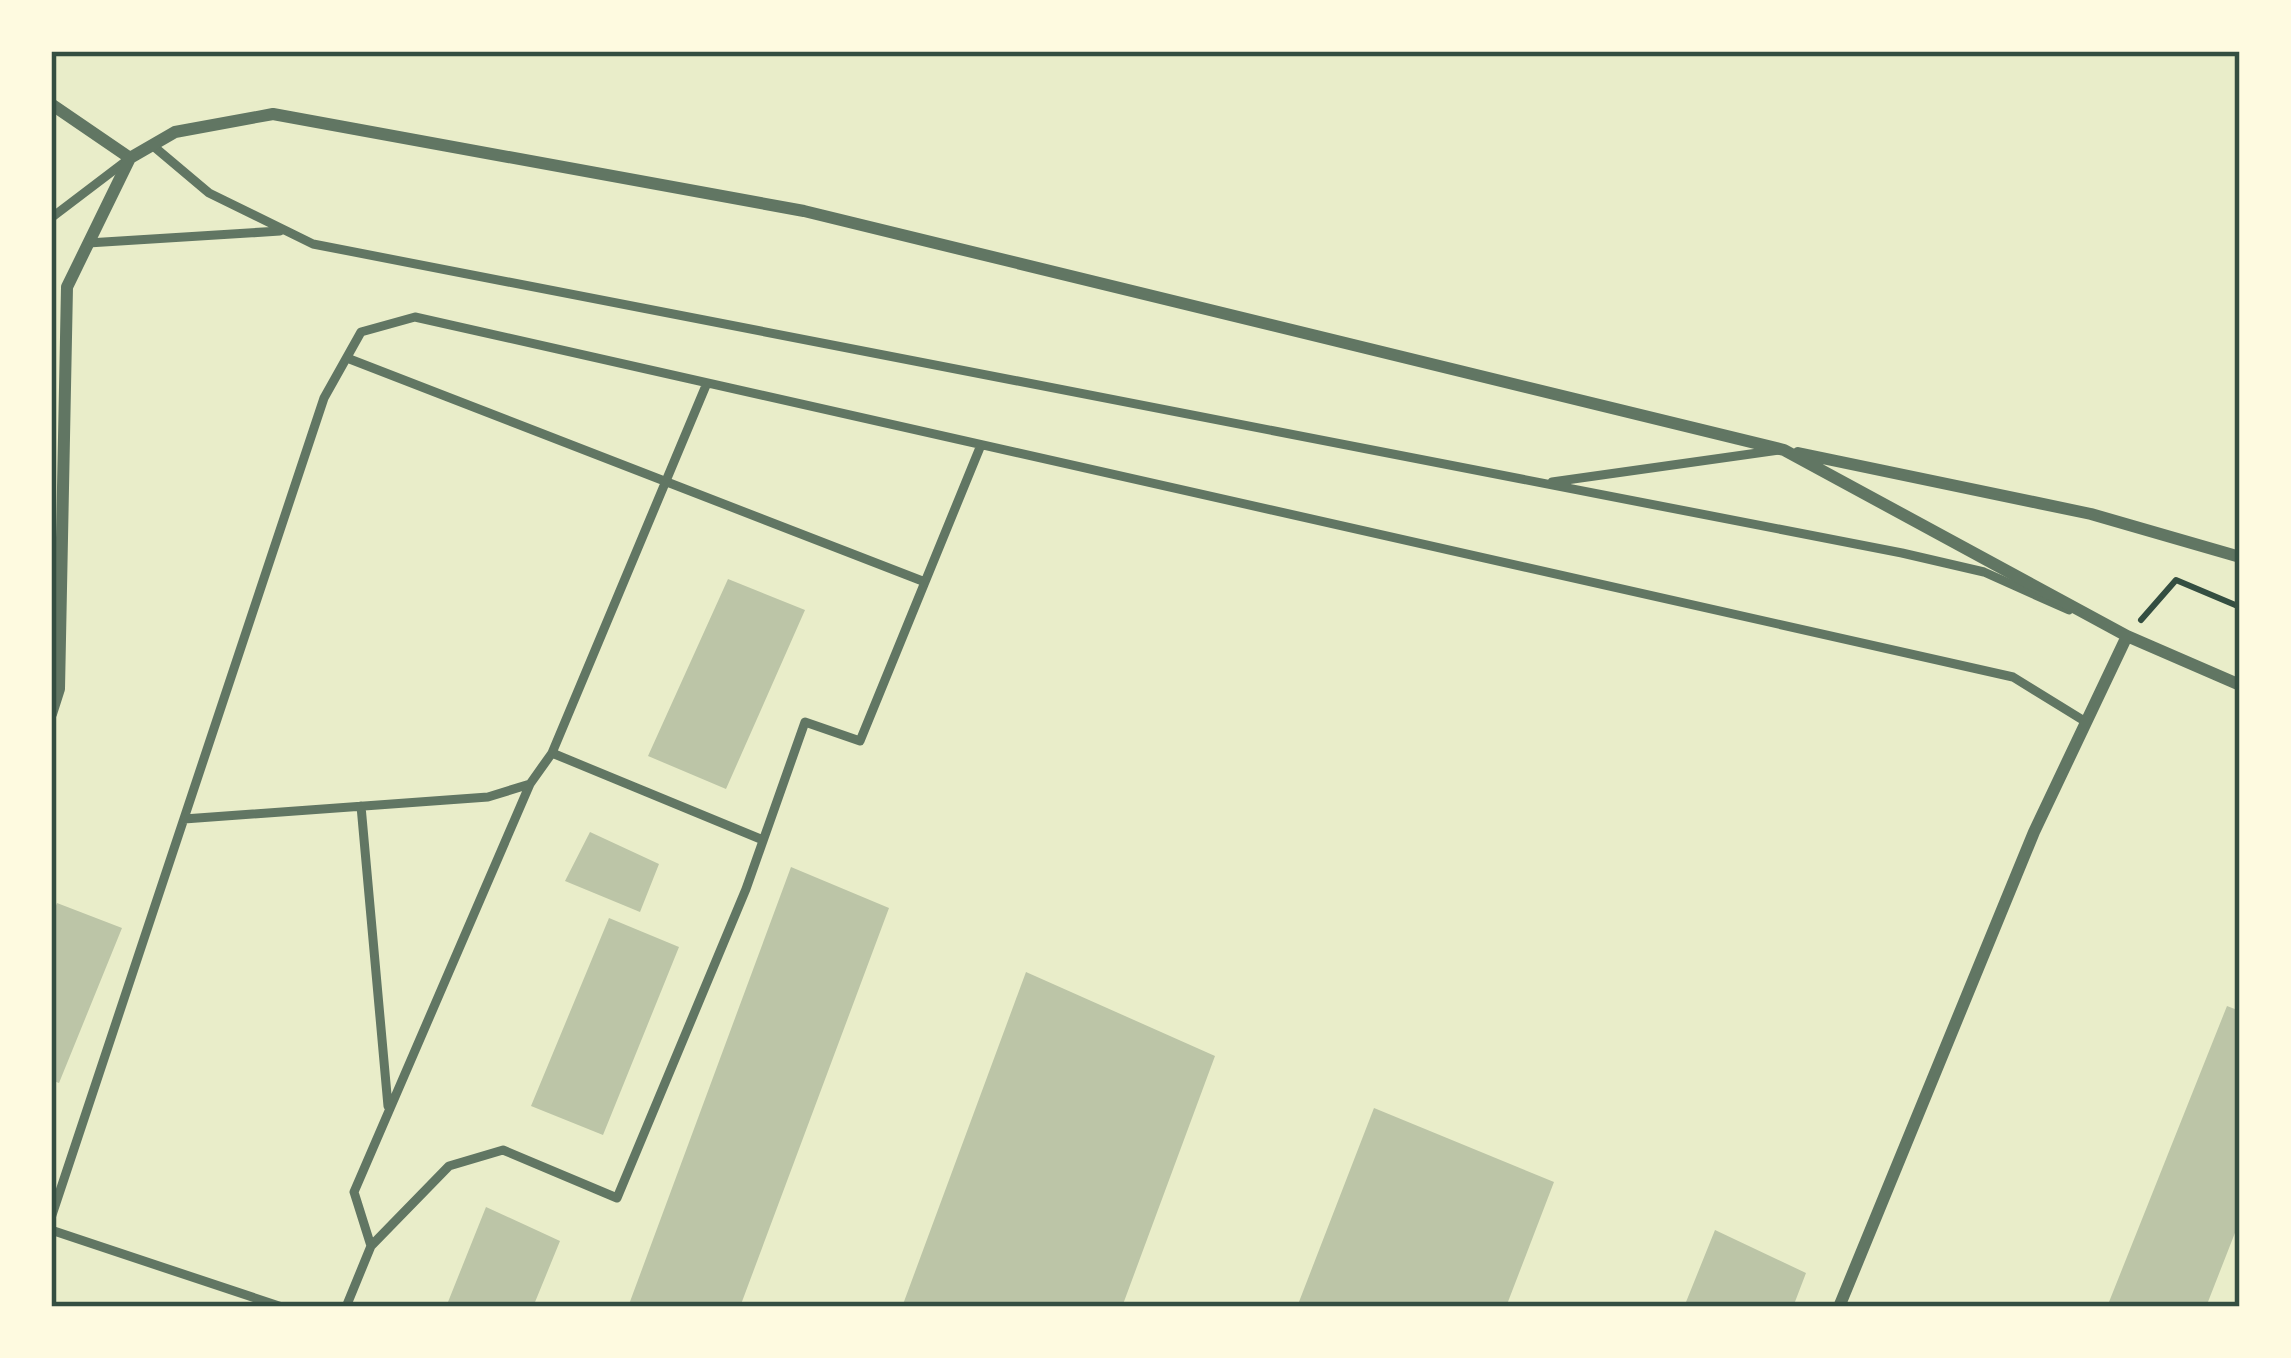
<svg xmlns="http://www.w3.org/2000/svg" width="2291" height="1358" font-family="'Roboto Condensed',sans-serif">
<rect width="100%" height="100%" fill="#e9edc9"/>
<path fill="#bcc5a7" d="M728 579 805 610 726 789 648 756Z
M590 832 659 864 640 912 565 881Z
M791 867 889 908 740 1307H628Z
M57 903 122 928 59 1083 51 1080V918Z
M609 918 679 947 603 1135 531 1106Z
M1026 972 1215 1056 1122 1307H902Z
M2227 1006 2240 1011V1220L2206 1307H2107Z
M1374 1108 1554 1182 1506 1307H1297Z
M486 1207 560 1241 533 1307H446Z
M1715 1230 1806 1273 1793 1307H1684Z"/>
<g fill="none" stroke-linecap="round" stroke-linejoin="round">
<path stroke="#344e41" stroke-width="6" d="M2141 620 2176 580 2240 607"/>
<path stroke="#617663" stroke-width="9" d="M152 145 209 193 313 244 1902 553 1984 572 2069 610
M51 218 126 161
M88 243 280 231
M347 358 925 582
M1552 482 1779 450
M552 753 763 840
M361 806 388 1106
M184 819 488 797 530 784
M51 1218 324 398 361 332 415 317 2013 677 2086 722
M51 1230 282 1307
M371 1246 354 1192 530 784 552 753 707 383
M346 1307 371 1246 449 1166 503 1150 617 1198 746 889 805 722 860 741 981 445"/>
<path stroke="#617663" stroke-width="12" d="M51 104 130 158
M1798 453 2091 514 2240 557
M51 714 59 689 67 287 130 158 175 132 273 114 804 211 1784 450 2127 636 2240 685
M1839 1307 2034 832 2127 636"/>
</g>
<rect width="2291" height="1358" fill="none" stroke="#fefae0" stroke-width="108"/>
<rect x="54" y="54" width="2183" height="1250" fill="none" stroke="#344e41" stroke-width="4.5"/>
</svg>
